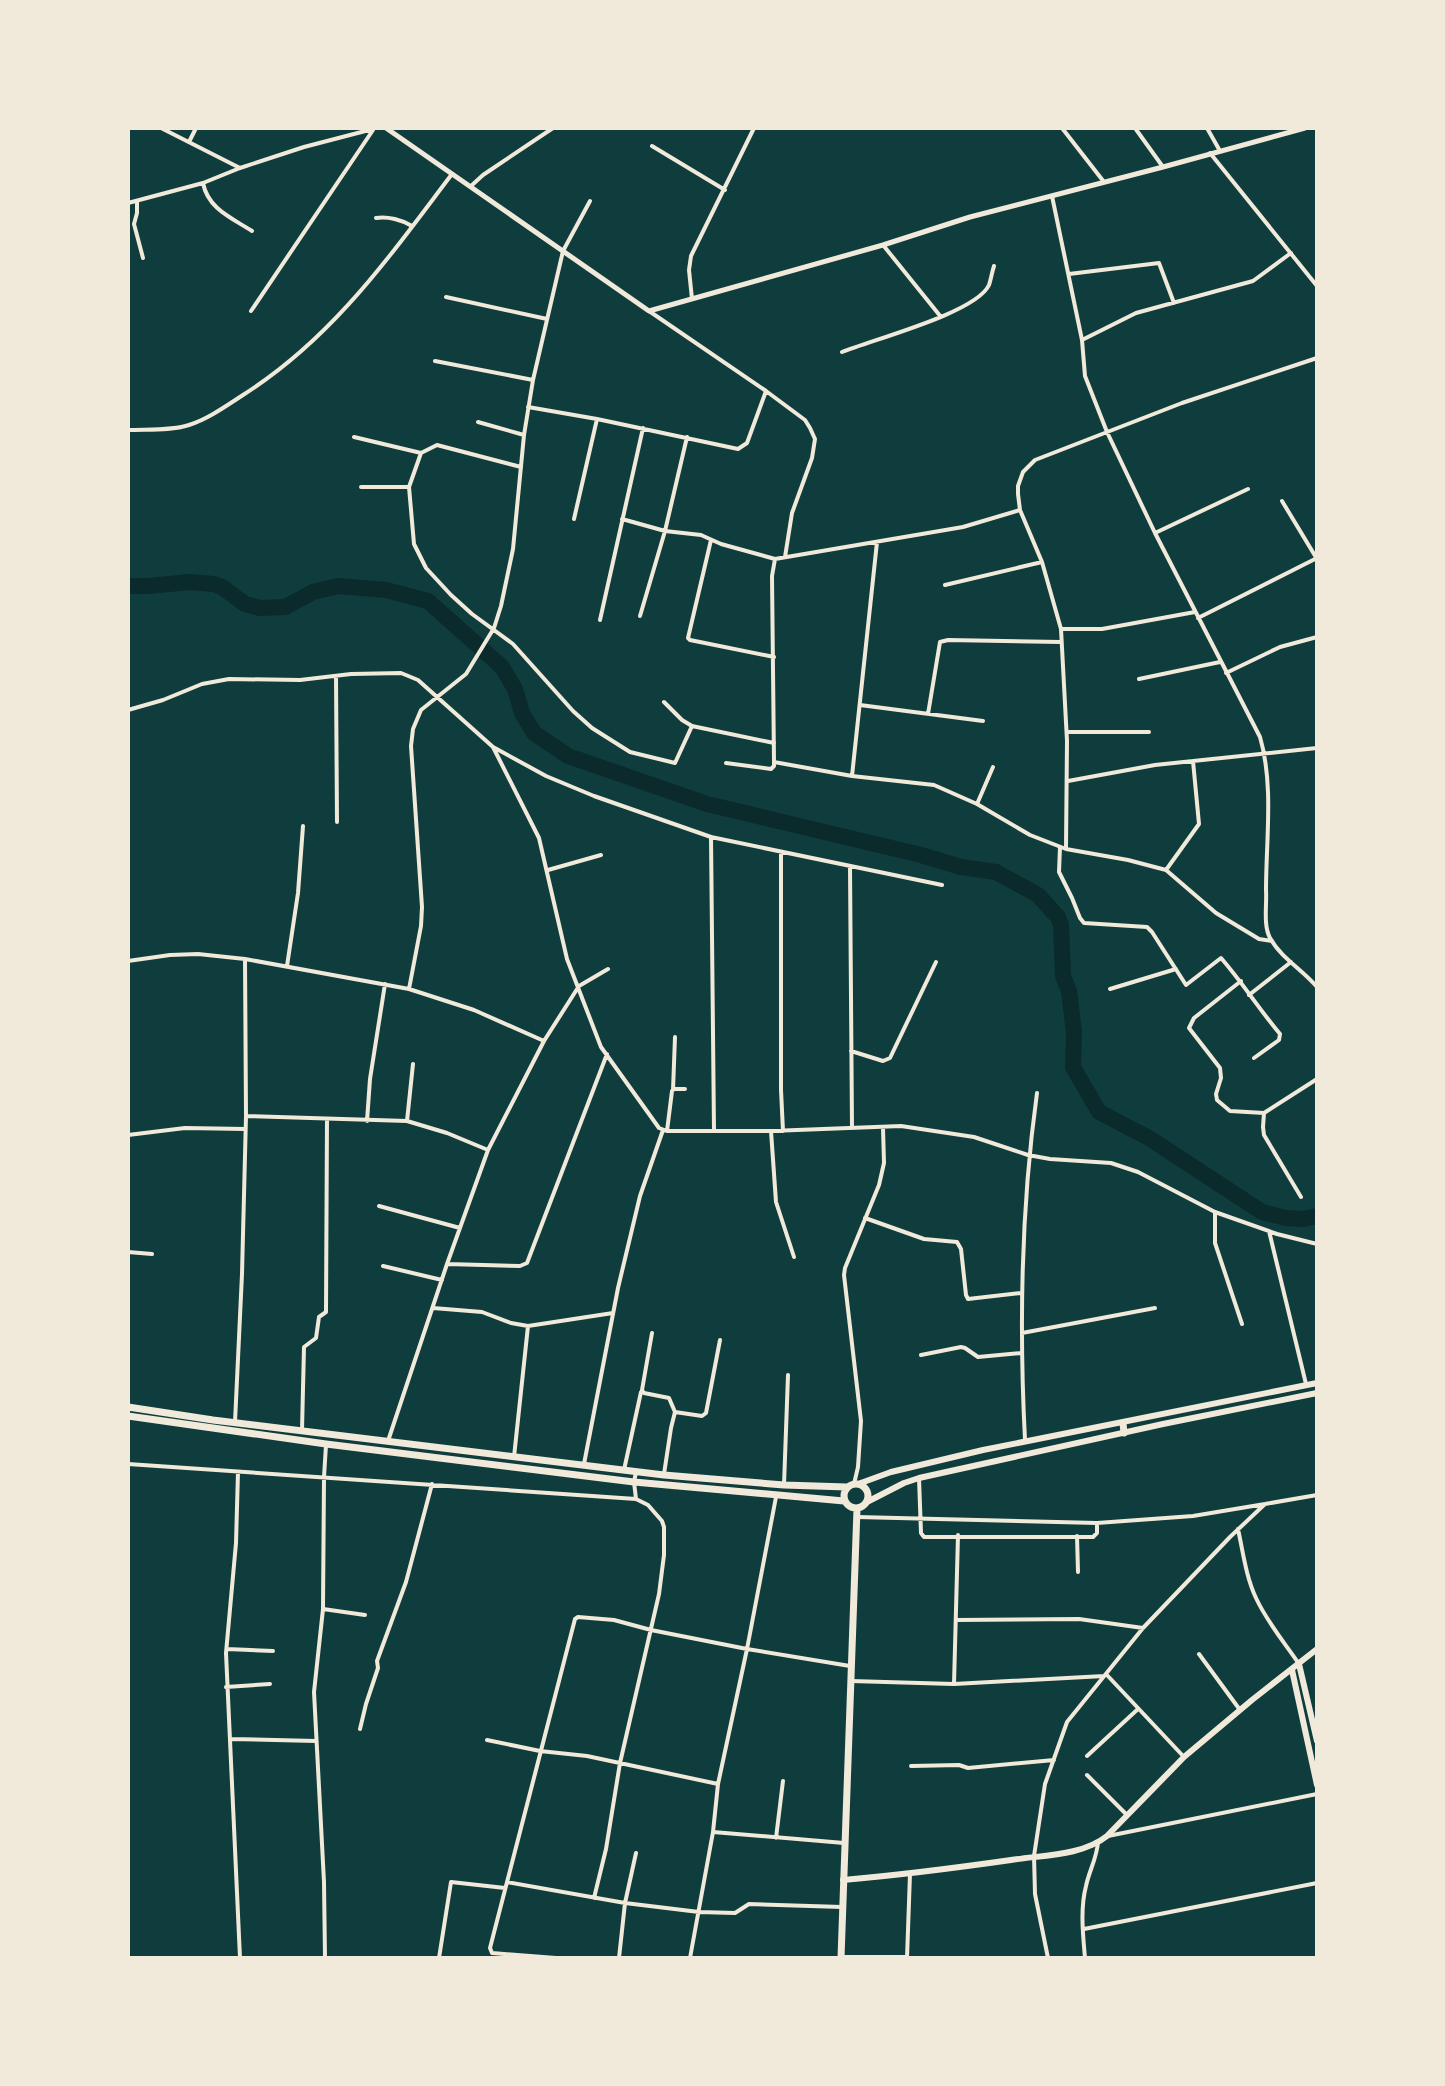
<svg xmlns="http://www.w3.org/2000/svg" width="1445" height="2086" font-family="'Asap Condensed',sans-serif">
<rect width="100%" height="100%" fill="#0f3d3e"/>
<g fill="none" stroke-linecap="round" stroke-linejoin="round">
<path stroke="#0a2a2b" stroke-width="16" d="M128 586H148L190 582 214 584 222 587 245 604 260 608 285 607 313 592 338 586 386 590 428 601 502 667 515 689 522 713 534 733 568 756 707 804 921 855 961 867 996 872 1038 895 1058 917 1061 925 1063 976 1069 991 1074 1032 1073 1067 1099 1112 1149 1138 1262 1212 1286 1218 1303 1219 1317 1216"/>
<path stroke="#f1e9da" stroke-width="4" d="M161 128 240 168
M1062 128 1104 182
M1135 128 1163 167
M1207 128 1220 151
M189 142 196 128
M652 146 725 190
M1210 153 1317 286
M203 183C208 209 232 218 252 231
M471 186 483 175 553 128
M1052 196 1082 340 1085 376 1107 432 1155 533 1260 737C1274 785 1266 840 1266 890 1267 905 1263 925 1270 938 1281 958 1303 970 1317 987
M137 201V213L134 224 143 258
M128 203 203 183 240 168 304 147 373 129
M376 218C388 216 402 220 412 226
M883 245 941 317
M1069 274 1159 263 1174 303
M446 297 547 319
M692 299 689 270 691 256 754 128
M251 311 373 130
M649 311 766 391 805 420 810 428 815 439 812 458 792 513 785 557
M1082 340 1136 313 1253 281 1291 253
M842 352C874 339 976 313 989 285 991 279 992 272 994 266
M435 361 533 380
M528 407 597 419 738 449 747 443 766 391
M478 422 524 435
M128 430C147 429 171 431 189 425 208 419 226 406 243 395 333 338 389 257 452 174
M354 437 421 453
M521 467 437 445 421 453 409 487 414 544 426 568 451 595 472 614 513 644 573 711 592 728 630 752 675 763 692 726
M361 487H409
M1282 501 1317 559
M1020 510 963 527 775 559 772 576 774 762 852 776 934 785 977 804 1030 835 1066 849 1128 860 1166 870 1216 913 1259 939 1272 941
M574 519 597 419
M622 519 665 531 701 535 721 544 775 559
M1155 533 1248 489
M711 540 688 638 690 640 774 657
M945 585 1042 562
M640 616 665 531 687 437
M1198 618 1317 558
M600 620 643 428
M1061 629H1102L1195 612
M1226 673 1280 647 1317 637
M336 676 337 822
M1139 679 1220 662
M664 702 682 720 692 726 774 743
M860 705 983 721
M128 710 163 700 202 684 229 679 300 680 351 674 401 673 418 680 493 747 546 776 594 796 711 837
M928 714 940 642 948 640 1061 642
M1067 732H1149
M493 747 539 838 567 959 601 1047 659 1128 667 1131H771L901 1126 974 1137 1028 1155 1050 1159 1111 1163 1138 1172 1215 1212 1277 1234 1317 1244
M726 763 771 769 774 766V762
M852 776 877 542
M1068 781 1155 765 1317 748
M977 804 993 767
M1060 847 1059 872 1072 898 1080 918 1084 923 1147 927 1152 932 1186 985 1221 958C1242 982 1259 1009 1280 1034L1279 1040 1254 1058
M1066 848 1067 741 1061 629 1042 562 1020 510 1018 494V486L1023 472 1035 460 1182 403 1317 358
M781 852V1090L783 1131
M850 867 852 1128
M548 870 601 855
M1166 870 1199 824 1193 761
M128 961 170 955 198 954 245 959 409 989 474 1010 544 1041
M287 966 298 893 303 826
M1241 981 1194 1018 1189 1028 1220 1068 1221 1078 1216 1094 1217 1100 1230 1111 1264 1113 1317 1079
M409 989 421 926 422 907 411 746 413 729 421 710 466 674 494 628 501 606 513 549 524 435 533 380 563 251 590 201
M1110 989 1176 969
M1249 995 1291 962
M851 1051 883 1061 890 1058 936 962
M673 1090 675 1037
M1264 1113 1263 1127 1264 1135 1301 1197
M246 1116 407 1121 447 1133 488 1150
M367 1121 370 1079 385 984
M407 1121 413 1064
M667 1131 672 1091 674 1089H685
M714 1131 711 837 942 885
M771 1131 776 1202 794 1257
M128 1135 185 1128 245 1129
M379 1206 460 1228
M1215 1212V1243L1242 1324
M865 1218 924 1239 957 1242 961 1249 966 1295 968 1299 1021 1293
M1269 1231 1306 1384
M128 1252 152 1254
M447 1264 520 1266 527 1263 607 1054
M383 1266 442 1280
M433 1308 482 1312 511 1323 528 1326
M652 1333 642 1390 644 1393 669 1398 675 1412
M1022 1333 1155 1308
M921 1355 961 1347 965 1348 978 1357 1022 1353
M235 1422 242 1274 246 1116 245 959
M302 1430 304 1347 316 1338 319 1317 326 1312 327 1119
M1025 1440C1019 1324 1021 1208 1037 1093
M388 1441 447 1264 488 1150 544 1041 579 986 608 969
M514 1457 528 1326 613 1313
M128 1464 636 1499
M584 1464 618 1288 640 1196 663 1130
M624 1470 641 1392
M238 1472 236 1543 226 1653 240 1958
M664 1474 671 1428 675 1412 702 1416 706 1413 720 1340
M919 1478 921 1533 924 1537H1093L1097 1533V1523
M854 1484 858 1467 861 1421 844 1275 845 1268 879 1185 884 1163 883 1128
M784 1485 788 1375
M857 1517 1097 1523 1193 1516 1265 1504
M1238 1529C1243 1552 1246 1577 1256 1598 1267 1622 1284 1642 1299 1664
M1077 1536 1078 1572
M323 1609 365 1615
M956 1620 1079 1619 1143 1628
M227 1649 273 1651
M1199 1654 1240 1710
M1106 1674 1184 1757
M851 1681 954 1684 1104 1676
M954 1684 958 1535
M226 1687 270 1684
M360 1729 366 1704 378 1668 377 1661 406 1582 432 1484
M231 1739 316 1741
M487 1740 540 1751 587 1756 718 1784
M1087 1756 1138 1709
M911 1766 959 1765 968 1768 1054 1760
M1087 1775 1127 1815
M713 1832 844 1843
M1108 1836 1317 1794
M776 1838 783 1781
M507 1882 625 1903 699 1912 735 1913 749 1904 842 1907
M594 1898 606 1849 620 1763 659 1594 664 1555V1527L662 1521 648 1505 636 1499 634 1482 636 1472
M1084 1929 1317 1883
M841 1957H907
M325 1958 324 1882 314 1692 323 1609 324 1477 326 1445
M439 1958 451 1882 505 1888
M556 1958 492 1953 490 1948 575 1619 578 1617 614 1620 651 1630 747 1649 850 1666
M619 1958 625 1903 636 1853
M690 1958 713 1832 718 1784 747 1649 776 1497
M907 1958 910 1874
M1048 1958 1035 1894 1034 1856 1045 1784 1067 1722 1143 1628 1230 1537 1265 1504 1317 1495
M1085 1958C1083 1935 1080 1909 1086 1886 1089 1871 1097 1858 1098 1842"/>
<path stroke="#f1e9da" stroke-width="5" d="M386 128 649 311 883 245 970 217 1163 167 1305 128"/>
<path stroke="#f1e9da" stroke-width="6" d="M1299 1664 1317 1741
M1292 1670 1317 1785
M843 1880C900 1875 955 1868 1011 1860 1042 1855 1082 1856 1107 1836L1184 1757 1252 1700 1317 1649"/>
<path stroke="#f1e9da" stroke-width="6" d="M858 1484 891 1472 983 1450 1317 1383
M867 1502 904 1483 919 1478 1163 1424 1317 1393"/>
<path stroke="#f1e9da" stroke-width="7" d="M128 1407 213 1420 664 1475 784 1485 847 1487
M128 1416 326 1444 634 1482 844 1501
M1123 1423 1124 1433
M844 1496a12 12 0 1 1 24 0a12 12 0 1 1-24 0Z
M841 1958 857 1509"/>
</g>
<rect width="1445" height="2086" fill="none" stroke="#f1e9da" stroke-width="260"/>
</svg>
